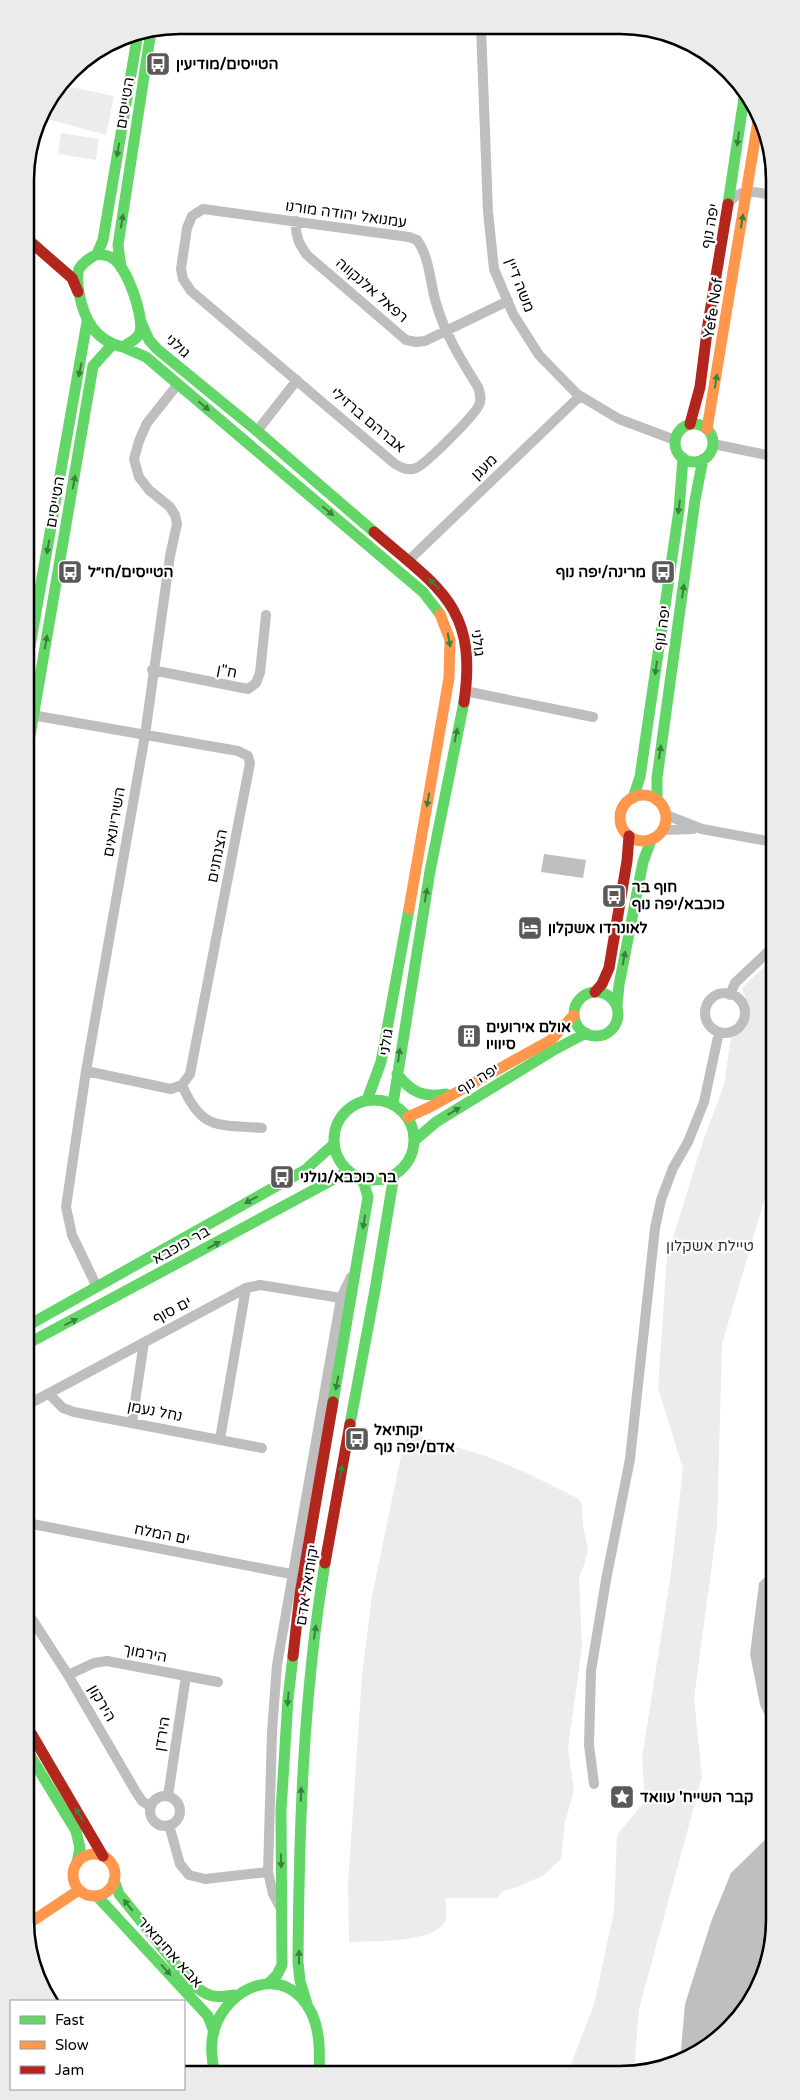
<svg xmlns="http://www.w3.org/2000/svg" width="800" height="2100" font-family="'Varela Round',Heebo,sans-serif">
<rect width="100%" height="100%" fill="#fff"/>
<path fill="#ececec" d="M61 85 114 96 106 135 44 118 39 120 41 111Z
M61 133 99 139 96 160 58 154Z
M773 958 774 1167 722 1344 717 1527 694 1698 702 1777 639 2009 634 2072H573L571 2064 594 2005 614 1911 617 1835 645 1801 642 1758 671 1573 683 1469 658 1388 667 1257 703 1141 724 1085 731 1036C755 1023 750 1010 742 988Z
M406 1432 486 1456 529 1474 579 1499 582 1506 583 1527 588 1548 585 1563 579 1577 582 1647 568 1748 574 1790 565 1822 561 1859 544 1875 520 1886 501 1892 498 1898H447L445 1900C446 1907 448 1917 444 1923 432 1943 371 1941 349 1942L348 1885 362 1675 372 1596Z"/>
<path fill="#bfbfbf" d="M544 854 586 860 583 878 541 872Z
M774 1568V1734L760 1705 750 1654 759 1583Z
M775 1830C775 1863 778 1897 775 1929 769 1986 733 2040 680 2061L685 2004 711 1922 731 1873Z"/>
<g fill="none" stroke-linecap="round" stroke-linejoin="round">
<path stroke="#bebebe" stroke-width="10" d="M481 27 488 212 494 269 513 314 539 355 577 394 619 419 675 440
M729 202C744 187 753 192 772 195
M203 209 409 237 417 240C430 258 430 283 436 303 445 334 461 360 478 387 480 393 482 399 479 405 475 415 426 464 416 468 408 471 402 468 395 464L191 291 183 279 181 269 187 228 192 216Z
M296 221C295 236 299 244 307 255L406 340 416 342 425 341 508 301
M257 431 297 380
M713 444 772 456
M409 560 580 396
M152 670 248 689 256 683 260 673 266 615
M465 691 593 717
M26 714 238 751 248 756 250 763 190 1074 182 1085 171 1089 86 1071
M666 815 702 829 773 842
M663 830 693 829
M705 1013a20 20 0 1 1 40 0a20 20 0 1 1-40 0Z
M730 995 735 983 773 947
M182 1085C202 1131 217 1124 262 1128
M97 1287 72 1235 66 1207 86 1071 145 735 170 556 177 524 175 515 170 507 149 490 139 477 134 459 139 441 147 423 178 384
M49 1394 63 1408 74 1412 262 1448
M27 1405 246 1288 260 1285 341 1298
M132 1422 144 1342
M220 1439 246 1288
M27 1523 291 1574
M28 1613 68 1675 136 1792 142 1801 151 1807
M68 1675 94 1663 107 1661 218 1682
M594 1784 589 1745 591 1671 606 1580 630 1459 655 1228 661 1200 673 1168 688 1142 704 1102 719 1032
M168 1796 186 1676
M150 1811a15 15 0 1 1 30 0a15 15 0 1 1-30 0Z
M169 1825 180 1864 189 1875 205 1879 268 1872
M280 1907 273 1894 268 1872 272 1732 277 1665 341 1298 351 1277"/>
<path stroke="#63d668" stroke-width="11" d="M728 204 745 91
M97 254C102 255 108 255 112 258 127 266 144 316 140 332 138 339 129 343 123 347 95 341 84 319 79 293 78 285 76 276 79 269 83 262 90 258 97 254Z
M97 254 103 240 138 33
M121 268 118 245 151 31
M141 322 149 340 157 349 257 431 374 532
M123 347 146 357 423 592 440 614
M675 443a19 19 0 1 1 38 0a19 19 0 1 1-38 0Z
M26 669 87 322
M26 759 93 366 112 345
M633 798 640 777 679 510 683 458
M657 800V778L695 500 703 459
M574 1014a22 22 0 1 1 44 0a22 22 0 1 1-44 0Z
M617 1006 619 985 643 862 651 840
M397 1074C411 1092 423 1098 446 1094
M334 1140a40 40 0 1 1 80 0a40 40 0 1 1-80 0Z
M367 1100 381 1062 409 909
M393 1104 430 871 464 702
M415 1140 436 1122 552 1051 586 1033
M27 1326 305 1170 334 1144
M27 1344 349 1171
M333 1402 368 1197 364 1184 358 1176
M350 1424 375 1290 394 1175
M28 1752 76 1831 80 1848 77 1863
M114 1880 119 1894 190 1982C206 1996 213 1999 234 1995
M97 1896 208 2016 214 2032
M269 1983 277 1975 282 1965 281 1811 288 1699 293 1656
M307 2004 300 1981 298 1962C299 1828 303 1695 325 1563
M214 2072C212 2058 210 2044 214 2030 228 1985 286 1962 311 2012 320 2030 320 2052 319 2072"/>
<path stroke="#ff974d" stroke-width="11" d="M707 429 759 115
M620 818a23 23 0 1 1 46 0a23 23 0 1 1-46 0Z
M409 909 449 678 450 640 440 614
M408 1117 430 1107 551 1040 574 1015
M73 1875a21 21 0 1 1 42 0a21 21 0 1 1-42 0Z
M28 1924 79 1890"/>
<path stroke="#b3261e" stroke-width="11" d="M25 237 72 278 78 292
M690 424 700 387 708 324 728 204
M374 532C439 588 478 607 464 702
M595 992 602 984 609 968 627 861 629 836
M325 1563 350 1424
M293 1656 300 1594 333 1402
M28 1728 103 1856"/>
</g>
<defs><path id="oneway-solid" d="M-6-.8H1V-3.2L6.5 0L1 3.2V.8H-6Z" transform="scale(1.25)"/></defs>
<g fill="#3b803e">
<use href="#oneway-solid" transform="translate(738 139) rotate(98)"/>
<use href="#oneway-solid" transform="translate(118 150) rotate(100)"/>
<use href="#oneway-solid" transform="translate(122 221) rotate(-81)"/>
<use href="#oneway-solid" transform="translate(742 221) rotate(-81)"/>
<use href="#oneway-solid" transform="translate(80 370) rotate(101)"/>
<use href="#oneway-solid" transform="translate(716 381) rotate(-80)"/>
<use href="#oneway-solid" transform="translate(204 406) rotate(40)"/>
<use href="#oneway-solid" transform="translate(74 482) rotate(-80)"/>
<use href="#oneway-solid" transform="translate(679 507) rotate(97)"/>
<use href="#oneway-solid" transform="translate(328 511) rotate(40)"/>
<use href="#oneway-solid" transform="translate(48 547) rotate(100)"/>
<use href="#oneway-solid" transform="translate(434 584) rotate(-135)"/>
<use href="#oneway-solid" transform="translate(683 591) rotate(-82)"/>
<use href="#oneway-solid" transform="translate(449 640) rotate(80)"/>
<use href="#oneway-solid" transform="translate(46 642) rotate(-80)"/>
<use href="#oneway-solid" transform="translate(656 668) rotate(98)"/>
<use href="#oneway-solid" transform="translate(456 735) rotate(-79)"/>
<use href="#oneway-solid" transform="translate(660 752) rotate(-82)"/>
<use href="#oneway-solid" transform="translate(428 800) rotate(100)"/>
<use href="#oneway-solid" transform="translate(426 895) rotate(-80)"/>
<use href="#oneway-solid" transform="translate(624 958) rotate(-79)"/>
<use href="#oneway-solid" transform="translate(399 1055) rotate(-82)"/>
<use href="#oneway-solid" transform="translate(454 1111) rotate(-31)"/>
<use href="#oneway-solid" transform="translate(251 1200) rotate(151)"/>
<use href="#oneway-solid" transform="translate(364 1222) rotate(99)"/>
<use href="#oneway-solid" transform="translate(214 1245) rotate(-29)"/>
<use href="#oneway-solid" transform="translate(71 1322) rotate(-27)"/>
<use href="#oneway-solid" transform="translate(337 1383) rotate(100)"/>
<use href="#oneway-solid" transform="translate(341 1472) rotate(-80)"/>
<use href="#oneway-solid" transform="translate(315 1632) rotate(-82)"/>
<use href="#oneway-solid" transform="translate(288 1699) rotate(95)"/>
<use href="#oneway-solid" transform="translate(301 1794) rotate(-89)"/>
<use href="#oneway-solid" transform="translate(79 1814) rotate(-121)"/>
<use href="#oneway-solid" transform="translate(281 1861) rotate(89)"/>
<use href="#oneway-solid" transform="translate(128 1905) rotate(-129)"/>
<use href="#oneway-solid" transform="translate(299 1957) rotate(-90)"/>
<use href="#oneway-solid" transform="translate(166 1970) rotate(48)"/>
</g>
<defs>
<symbol id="bus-square" viewBox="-11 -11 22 22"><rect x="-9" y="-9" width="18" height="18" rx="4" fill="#595959" stroke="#fff"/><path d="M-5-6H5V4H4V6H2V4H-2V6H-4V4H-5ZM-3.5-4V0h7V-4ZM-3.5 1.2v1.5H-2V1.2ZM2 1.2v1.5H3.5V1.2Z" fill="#fff"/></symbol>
<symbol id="hotel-square" viewBox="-11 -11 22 22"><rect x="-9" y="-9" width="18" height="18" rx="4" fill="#595959" stroke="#fff"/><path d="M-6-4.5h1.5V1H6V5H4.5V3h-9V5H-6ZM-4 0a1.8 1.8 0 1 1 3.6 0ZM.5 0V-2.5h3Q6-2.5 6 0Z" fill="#fff"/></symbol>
<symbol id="building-square" viewBox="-11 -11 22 22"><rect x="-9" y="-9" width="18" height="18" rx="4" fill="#595959" stroke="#fff"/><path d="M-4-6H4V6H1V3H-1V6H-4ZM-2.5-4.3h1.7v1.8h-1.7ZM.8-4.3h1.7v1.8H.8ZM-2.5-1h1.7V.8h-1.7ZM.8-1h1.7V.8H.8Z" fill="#fff"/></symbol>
<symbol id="sight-square" viewBox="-11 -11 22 22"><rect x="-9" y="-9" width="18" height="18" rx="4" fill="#595959" stroke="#fff"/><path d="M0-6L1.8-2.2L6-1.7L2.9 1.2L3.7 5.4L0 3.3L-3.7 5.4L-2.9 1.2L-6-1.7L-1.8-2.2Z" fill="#fff"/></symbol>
</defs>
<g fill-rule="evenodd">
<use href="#bus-square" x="144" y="50" width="28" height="28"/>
<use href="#bus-square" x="56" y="558" width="28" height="28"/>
<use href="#bus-square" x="649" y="558" width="28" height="28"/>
<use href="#bus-square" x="600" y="882" width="28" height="28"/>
<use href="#hotel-square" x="516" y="914" width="28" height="28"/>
<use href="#building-square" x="455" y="1022" width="28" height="28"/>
<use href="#bus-square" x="268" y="1163" width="28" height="28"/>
<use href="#bus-square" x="343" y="1425" width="28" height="28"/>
<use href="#sight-square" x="608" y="1783" width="28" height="28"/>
</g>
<g text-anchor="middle" stroke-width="4.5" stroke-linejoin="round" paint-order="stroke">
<g font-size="15" font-weight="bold" fill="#000" stroke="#fff" text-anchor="start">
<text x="176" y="69">הטייסים/מודיעין</text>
<text x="88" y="577">הטייסים/חי״ל</text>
<text x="646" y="577" text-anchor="end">מרינה/יפה נוף</text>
<text x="632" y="892">חוף בר<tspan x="632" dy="17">כוכבא/יפה נוף</tspan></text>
<text x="548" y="933">לאונרדו אשקלון</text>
<text x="486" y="1032">אולם אירועים<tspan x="486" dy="17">סיוויו</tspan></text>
<text x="300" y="1182">בר כוכבא/גולני</text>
<text x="374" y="1435">יקותיאל<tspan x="374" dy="17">אדם/יפה נוף</tspan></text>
<text x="640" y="1802">קבר השייח' עוואד</text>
</g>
<g font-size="15" fill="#000" stroke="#fff">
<text transform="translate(125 103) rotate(-81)" y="5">הטייסים</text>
<text transform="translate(346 214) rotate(8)" y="5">עמנואל יהודה מורנו</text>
<text transform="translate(710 226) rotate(-80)" y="5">יפה נוף</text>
<text transform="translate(520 285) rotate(69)" y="5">משה דיין</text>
<text transform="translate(372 290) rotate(41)" y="5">רפאל אלנקווה</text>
<text transform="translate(713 308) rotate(-81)" y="5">Yefe Nof</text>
<text transform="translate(178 346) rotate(42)" y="5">גולני</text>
<text transform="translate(368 420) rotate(40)" y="5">אברהם ברזילי</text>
<text transform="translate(484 467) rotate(-44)" y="5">מעגן</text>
<text transform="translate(55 502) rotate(-80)" y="5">הטייסים</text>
<text transform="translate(662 628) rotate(-82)" y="5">יפה נוף</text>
<text transform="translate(478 643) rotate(83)" y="5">גולני</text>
<text transform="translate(227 671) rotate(11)" y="5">ח"ן</text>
<text transform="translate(114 822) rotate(-80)" y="5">השיריונאים</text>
<text transform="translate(217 856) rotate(-79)" y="5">הצנחנים</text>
<text transform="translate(386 1042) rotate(-82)" y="5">גולני</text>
<text transform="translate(478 1079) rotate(-31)" y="5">יפה נוף</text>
<text transform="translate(181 1245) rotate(-29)" y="5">בר כוכבא</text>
<text transform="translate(172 1310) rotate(-28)" y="5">ים סוף</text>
<text transform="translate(155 1411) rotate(11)" y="5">נחל נעמן</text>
<text transform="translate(162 1534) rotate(11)" y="5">ים המלח</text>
<text transform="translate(307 1585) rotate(-81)" y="5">יקותיאל אדם</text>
<text transform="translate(145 1653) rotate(11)" y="5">הירמוך</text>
<text transform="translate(102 1703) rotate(60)" y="5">הירקון</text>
<text transform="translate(162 1734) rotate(-81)" y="5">הירדן</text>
<text transform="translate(170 1952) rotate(48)" y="5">אבא אחימאיר</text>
</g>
<g font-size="15" fill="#333" stroke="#fff">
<text x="710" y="1251">טיילת אשקלון</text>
</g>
</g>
<path d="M0 0H800V2100H0ZM180 34H620A146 146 0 0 1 766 180V1920A146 146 0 0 1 620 2066H180A146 146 0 0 1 34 1920V180A146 146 0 0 1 180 34Z" fill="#ebebeb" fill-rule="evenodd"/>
<path fill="none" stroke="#000" stroke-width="2.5" d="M180 34H620A146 146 0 0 1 766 180V1920A146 146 0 0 1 620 2066H180A146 146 0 0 1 34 1920V180A146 146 0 0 1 180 34Z"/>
<rect x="10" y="2000" width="175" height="90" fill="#ffffff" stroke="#999999"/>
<rect x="20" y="2016" width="25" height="8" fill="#63d668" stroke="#999999"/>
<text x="55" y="2025" font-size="15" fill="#000000">Fast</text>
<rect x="20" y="2041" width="25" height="8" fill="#ff974d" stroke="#999999"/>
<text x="55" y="2050" font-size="15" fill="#000000">Slow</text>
<rect x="20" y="2066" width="25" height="8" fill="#b3261e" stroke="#999999"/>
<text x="55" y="2075" font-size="15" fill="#000000">Jam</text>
</svg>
